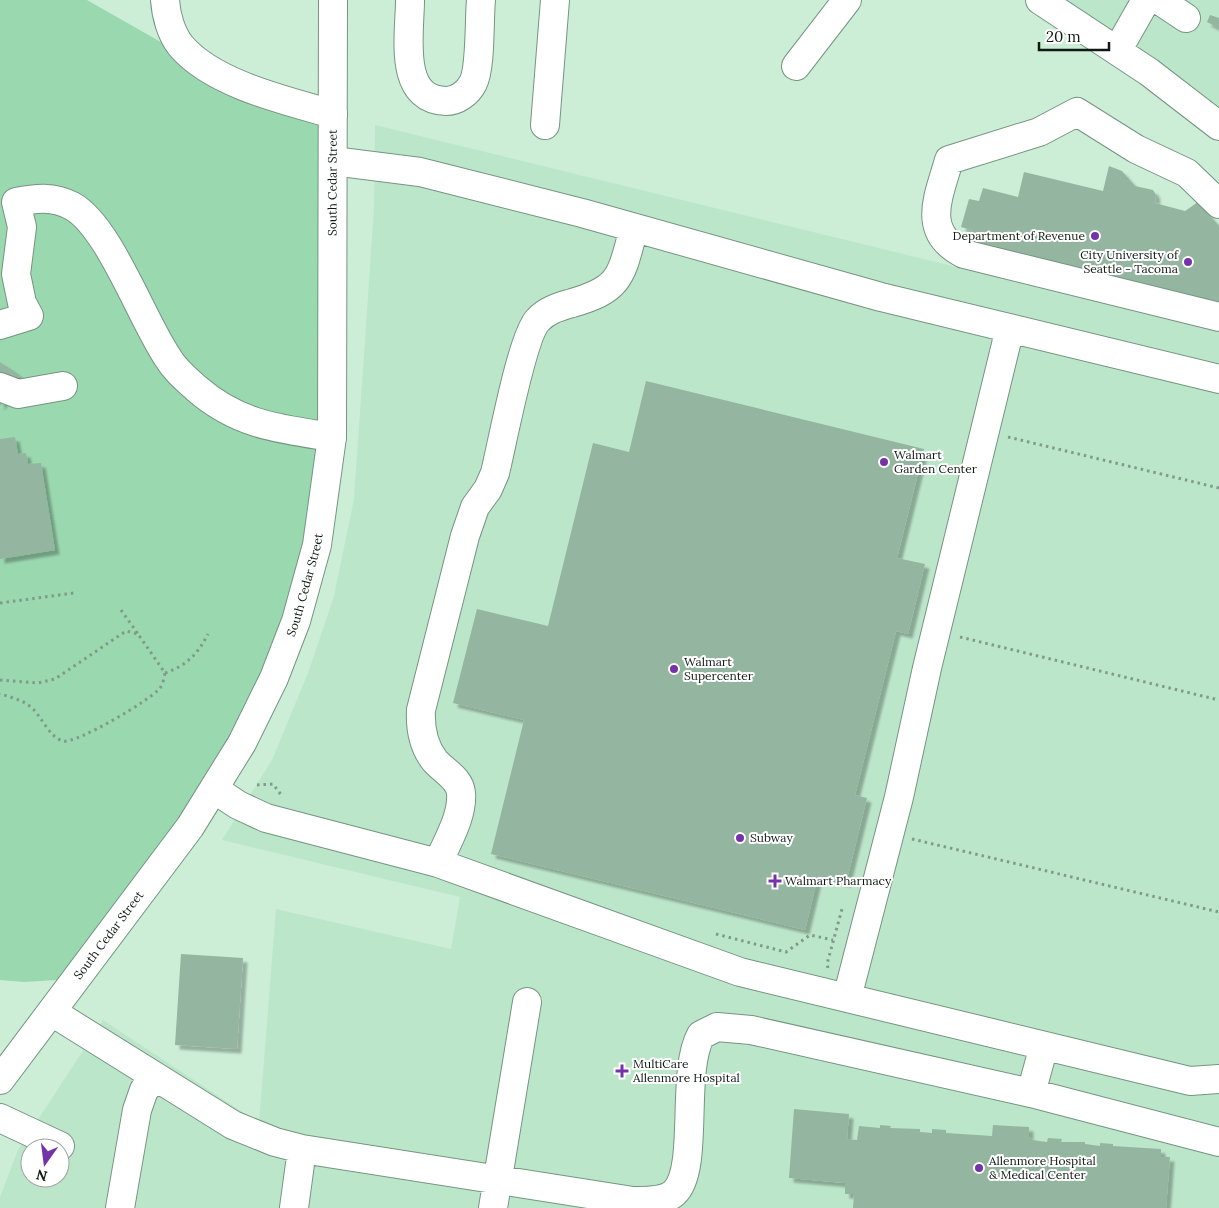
<svg xmlns="http://www.w3.org/2000/svg" width="1219" height="1208" font-family="Lora,serif">
<defs>
<filter id="shadow"><feDropShadow dx="4.5" dy="4.5" stdDeviation="1" flood-color="#0004"/></filter>
</defs>
<rect width="100%" height="100%" fill="#cceed7"/>
<path fill="#bce6ca" fill-rule="evenodd" d="M1040 0H1219V126Z
M375 125 1219 331V1208H0V1197L18 1150 103 1020 259 1123 276 909 451 949 460 897 222 840 272 760 308 673 334 596 354 499 374 209ZM30 1148H60V1178H30Z"/>
<path fill="#9ad8b0" d="M0 0H87L203 66 333 114 332 437 274 678 87 965 57 980 24 982 0 980Z"/>
<path fill="#94b59f" filter="url(#shadow)" d="M1210 15 1219 18V28L1207 22Z
M1109 166 1122 171 1135 186 1153 190 1156 195 1155 203 1185 211 1198 202 1219 226V302L969 241 972 230 961 227 969 199 979 201 983 188 1018 197 1024 172 1103 191Z
M0 362 20 375 0 406Z
M646 381 924 449 897 558 925 564 908 634 896 631 855 795 867 798 846 883 818 876 805 930 491 854 524 720 453 703 477 609 548 626 593 443 629 452Z
M15 437 18 454 26 453 28 464 41 463 55 550 0 559V439Z
M181 954 243 958 237 1049 175 1045Z
M794 1109 849 1114 847 1139 857 1140 859 1126 880 1128V1125L891 1126 890 1128 920 1129V1132L932 1133V1129L946 1130V1133L992 1136 993 1125 1029 1127V1137H1033L1032 1140 1047 1142 1048 1138 1062 1139 1061 1142H1085V1144L1100 1146V1143L1113 1144V1146L1161 1149V1157H1170L1166 1208H853L854 1194H845V1183L789 1178Z"/>
<g fill="none" stroke-linecap="round" stroke-linejoin="round">
<defs>
<path id="minor" d="M165 0C166 15 171 34 181 46 213 84 287 101 333 114
M410 0C410 33 397 100 446 101 457 101 468 93 473 83 481 68 479 19 481 0
M1040 0 1149 72 1219 126
M1159 0 1186 18
M1117 51 1146 0
M796 66 847 0
M545 125 555 0
M333 161 420 172 582 213 881 297 1219 379
M1219 204 1187 173 1136 149 1077 112 1039 132 949 160C939 196 920 232 964 254L1219 317
M0 325 29 316 22 303 16 274 22 227 16 202C36 198 53 196 72 206 109 226 142 320 168 358 175 370 186 379 196 388 238 425 280 429 332 437
M0 387 18 394 63 386
M214 789 238 805 266 818 438 863 740 972 1190 1081 1219 1079
M438 863C447 842 463 816 461 793 460 779 444 771 435 761 423 746 420 729 421 710L465 536 475 507 488 489 495 473C502 445 522 336 538 320 547 310 559 307 572 303 622 289 621 275 634 228
M847 998 899 797 927 668 1010 328
M52 1012 233 1125 275 1142 302 1149 633 1201C646 1201 664 1202 674 1193 700 1170 680 1072 701 1035L717 1027 751 1030 1031 1093 1219 1142
M1031 1093 1044 1046
M0 1118 60 1146
M120 1208 137 1110 144 1090 156 1077
M294 1208 302 1149
M493 1208 527 1002"/>
<g id="major">
<path id="s1" d="M0 1080 190 827 242 743 274 678 296 621 317 545 332 437 333 0"/>
</g>
</defs>
<use href="#minor" stroke="#759580" stroke-width="30"/>
<use href="#major" stroke="#759580" stroke-width="30"/>
<path stroke="#819a89" stroke-width="3" stroke-dasharray="2.5 4" stroke-linecap="butt" d="M1008 437 1219 488
M0 603 74 593
M121 610 138 634
M960 637 1219 700
M165 673C186 666 198 654 208 634
M0 680 38 683 55 679 126 631 138 634 165 673C164 678 163 684 160 688 151 700 76 744 63 741 49 737 42 717 32 708 23 700 11 697 0 694
M257 785 273 784 282 796
M912 839 1219 912
M716 934 786 952 810 935 833 940
M828 968 827 964 842 909"/>
<use href="#minor" stroke="#fff" stroke-width="28"/>
<use href="#major" stroke="#fff" stroke-width="28"/>
</g>
<g fill="#7433a8" stroke="#fff" stroke-width="2">
<circle cx="1095" cy="236" r="5"/>
<circle cx="1188" cy="262" r="5"/>
<circle cx="884" cy="462" r="5"/>
<circle cx="674" cy="669" r="5"/>
<circle cx="740" cy="838" r="5"/>
<path d="M772.5 873.5h5v5h5v5h-5v5h-5v-5h-5v-5h5z"/>
<path d="M619.5 1063.5h5v5h5v5h-5v5h-5v-5h-5v-5h5z"/>
<circle cx="979" cy="1168" r="5"/>
</g>
<g text-anchor="middle" stroke-width="4" stroke-linejoin="round" paint-order="stroke">
<g font-size="12" fill="#0e1a12" stroke="#fff">
<text dy="4" stroke="none"><textPath href="#s1" startOffset="991">South Cedar Street</textPath></text>
<text dy="4" stroke="none"><textPath href="#s1" startOffset="586">South Cedar Street</textPath></text>
<text dy="4" stroke="none"><textPath href="#s1" startOffset="181">South Cedar Street</textPath></text>
</g>
<g font-size="12" fill="#0e1a12" stroke="#fff" text-anchor="start">
<text x="1085" y="240" text-anchor="end">Department of Revenue</text>
<text x="1178" y="259" text-anchor="end">City University of<tspan x="1178" dy="14">Seattle - Tacoma</tspan></text>
<text x="894" y="459">Walmart<tspan x="894" dy="14">Garden Center</tspan></text>
<text x="684" y="666">Walmart<tspan x="684" dy="14">Supercenter</tspan></text>
<text x="750" y="842">Subway</text>
<text x="785" y="885">Walmart Pharmacy</text>
<text x="633" y="1068">MultiCare<tspan x="633" dy="14">Allenmore Hospital</tspan></text>
<text x="989" y="1165">Allenmore Hospital<tspan x="989" dy="14">&amp; Medical Center</tspan></text>
</g>
</g>
<g transform="translate(45 1163) rotate(194)"><circle r="24" fill="#ffffff" stroke="#9fa3a0"/>
<path d="M0-4L9 19L0 12L-9 19Z" fill="#7433a8"/>
<text y="-8" font-size="14" font-weight="bold" text-anchor="middle" fill="#0e1a12">N</text>
</g>
<path d="M1039 42v8h70v-8" fill="none" stroke="#0e1a12" stroke-width="2.5"/>
<text x="1046" y="42" font-size="15" fill="#0e1a12" stroke="#ffffff" stroke-width="4" paint-order="stroke">20 m</text>
</svg>
